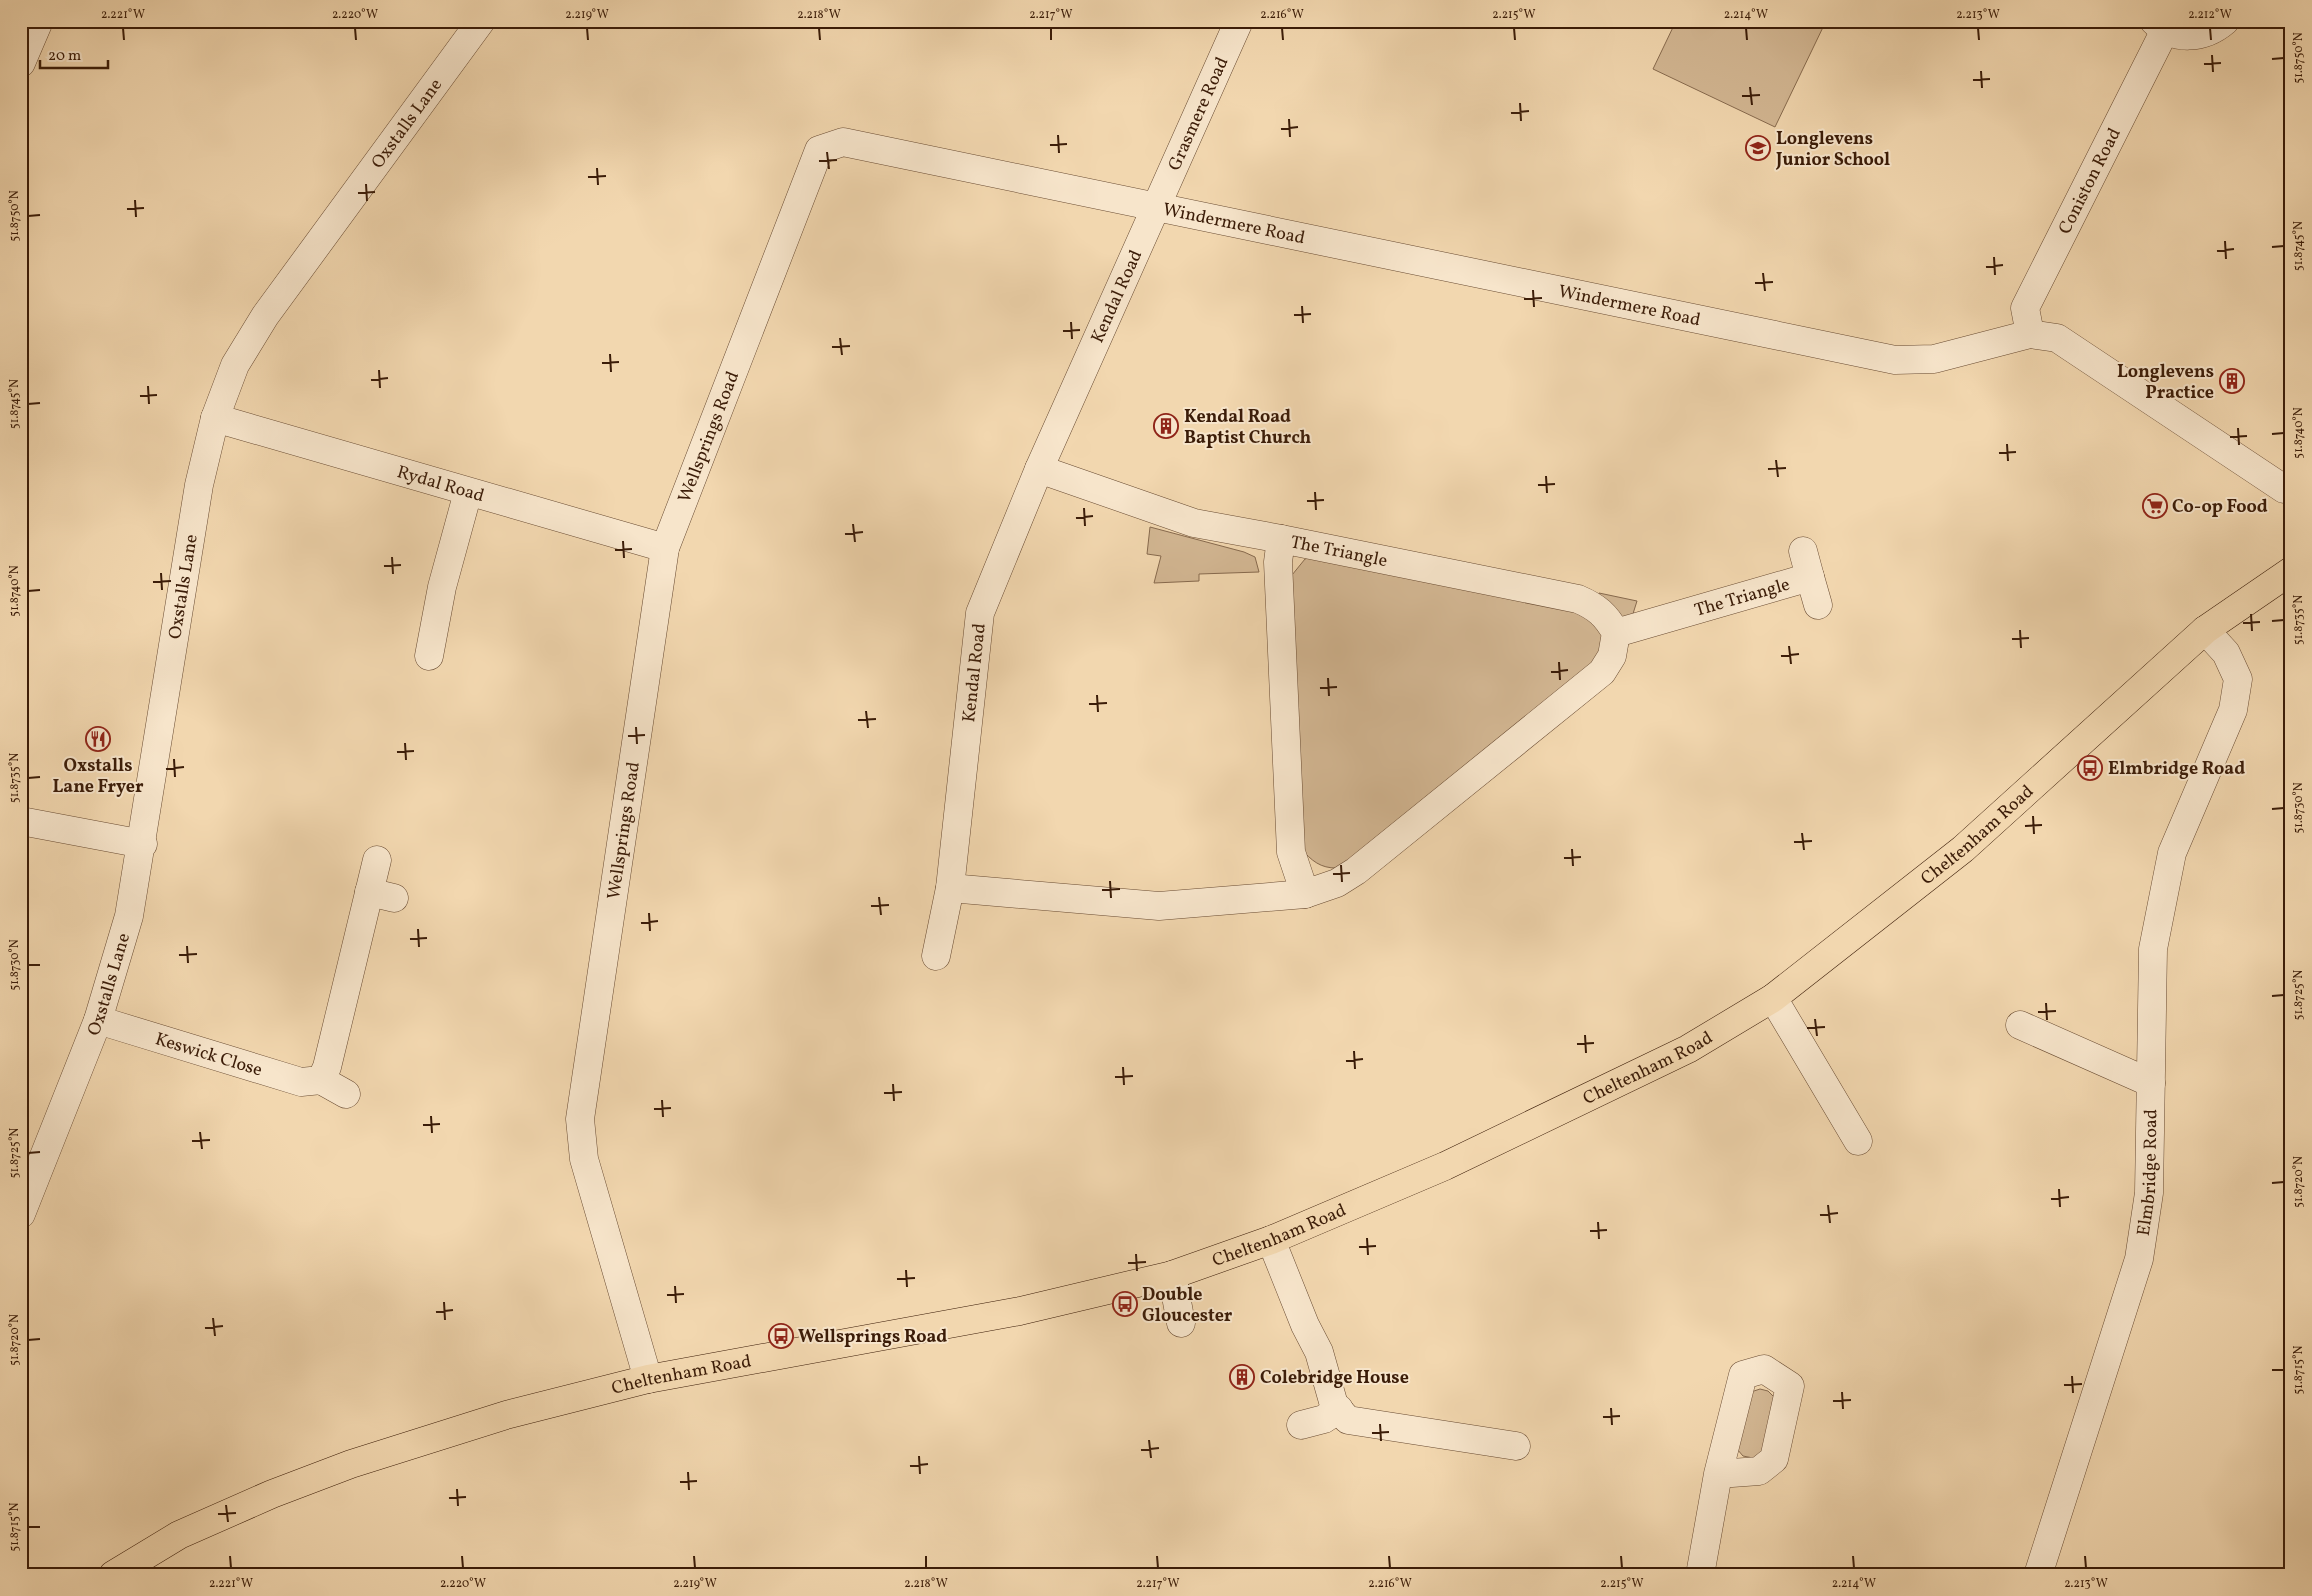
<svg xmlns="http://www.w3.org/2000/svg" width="2312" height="1596" font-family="Vollkorn,serif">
<rect width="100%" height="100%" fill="#f2d7af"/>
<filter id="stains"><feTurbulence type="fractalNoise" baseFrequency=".004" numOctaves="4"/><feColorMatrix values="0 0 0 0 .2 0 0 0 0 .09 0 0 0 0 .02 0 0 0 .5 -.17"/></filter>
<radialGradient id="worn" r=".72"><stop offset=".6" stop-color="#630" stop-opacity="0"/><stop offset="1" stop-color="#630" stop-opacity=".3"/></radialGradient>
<path fill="#d3b793" stroke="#876a4e" d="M1676 21H1826L1775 127 1653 69Z
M1150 527 1244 552 1255 557 1259 572 1199 574V581L1154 583 1161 556 1147 554Z
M1315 556 1579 608 1604 635 1601 657 1343 868C1325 869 1316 865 1304 852L1292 575 1305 559Z
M1599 593 1637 601 1631 620 1622 618 1599 599Z
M1760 1389 1768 1391 1774 1397 1762 1453 1753 1458 1743 1456 1737 1449 1751 1392Z"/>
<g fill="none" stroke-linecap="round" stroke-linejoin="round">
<defs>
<g id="minor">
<path d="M2154 21C2174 42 2204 39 2225 21"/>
<path d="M21 63 39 21"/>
<path id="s1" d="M2030 334 2025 308 2165 30"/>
<path id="s2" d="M215 418 665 548"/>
<path d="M1039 469 1194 523 1281 539"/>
<path d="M1810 577 1818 605"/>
<path id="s3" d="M1616 633 1612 656 1602 672 1356 871 1337 883 1305 894 1291 852 1278 562 1281 539 1578 599C1597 607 1606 615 1616 633L1810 577 1803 551"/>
<path d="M429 656 442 587 468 492"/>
<path d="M21 821 143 844"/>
<path d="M950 888 1159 906 1305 894"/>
<path d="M369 892 394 898"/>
<path id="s4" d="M936 956 950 888 980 613 1039 469 1239 21"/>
<path d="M1773 998 1858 1141"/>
<path id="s5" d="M98 1020 301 1082 321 1080 327 1067 377 860"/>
<path d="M2020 1025 2151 1083"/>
<path d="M321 1080 346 1094"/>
<path id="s6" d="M21 1214 98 1020 129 916 199 485 215 418 235 365 265 316 481 21"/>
<path d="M1271 1240 1305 1325 1319 1352 1334 1405 1348 1420 1516 1446"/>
<path d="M1172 1275 1181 1323"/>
<path id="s7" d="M648 1379 584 1159 580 1119 665 548 819 150 843 142 1895 360 1934 359 2030 334 2057 338 2284 489 2291 490"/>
<path d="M1301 1425 1324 1419 1339 1409"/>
<path d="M1700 1575 1718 1474 1743 1375 1764 1369 1790 1386 1774 1459 1759 1471 1718 1474"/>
<path id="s8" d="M2038 1575 2139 1259 2149 1193 2153 949 2172 853 2233 710 2238 679 2226 653 2205 630"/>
</g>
<g id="major">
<path id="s9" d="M113 1575 179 1535 272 1494 351 1464 506 1415 648 1379 1020 1311 1172 1275 1271 1240 1445 1166 1688 1049 1773 998 1963 849 2205 630 2291 571"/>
</g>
</defs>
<use href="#minor" stroke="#694b32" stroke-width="29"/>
<use href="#major" stroke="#3b1c08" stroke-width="29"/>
<use href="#minor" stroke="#f7e5cb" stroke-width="28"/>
<use href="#major" stroke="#f2d7af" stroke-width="28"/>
</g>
<path fill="none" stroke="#3b1c08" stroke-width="2" d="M123 28 124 40M355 28 356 40M587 28 588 40M819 28 820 40M1051 28V40M1282 28 1283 40M1514 28 1515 40M1746 28 1747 40M1978 28 1979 40M2210 28 2211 40M2212 55 2213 72M2272 59 2284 58M2204 64 2221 63M1981 71 1982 88M1973 80 1990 79M1750 87 1752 105M1742 96 1760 95M1520 103 1521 121M1511 113 1529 111M1289 119 1290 137M1281 129 1298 127M1058 135 1059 153M1050 145 1067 144M827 152 829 169M819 161 837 160M597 168 598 185M588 177 606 176M366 184 367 201M358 193 375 192M135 200 136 217M127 209 144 208M28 216 40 215M2225 241 2226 259M2272 247 2284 246M2217 251 2234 249M1994 257 1995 275M1986 267 2003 265M1763 273 1765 291M1755 283 1773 282M1533 290 1534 307M1524 299 1542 298M1302 306 1303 323M1294 315 1311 314M1071 322 1072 339M1063 331 1080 330M840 338 842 355M832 347 850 346M610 354 611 372M602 363 619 362M379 370 380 388M371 380 388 378M148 386 149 404M140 396 157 395M28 404 40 403M2238 428 2239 445M2272 434 2284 433M2230 437 2247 436M2007 444 2008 461M1999 453 2016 452M1776 460 1778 477M1768 469 1786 468M1546 476 1547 493M1538 485 1555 484M1315 492 1316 510M1307 501 1324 500M1084 508 1085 526M1076 518 1093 516M853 524 855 542M845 534 863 532M623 541 624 558M615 550 632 549M392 557 393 574M384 566 401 565M161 573 162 590M153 582 171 581M28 591 40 590M2251 614 2252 631M2272 621 2284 620M2243 623 2260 622M2020 630 2021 648M2012 639 2029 638M1789 646 1791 664M1781 656 1799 654M1559 662 1560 680M1551 672 1568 670M1328 678 1329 696M1320 688 1337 687M1097 695 1098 712M1089 704 1107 703M866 711 868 728M858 720 876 719M636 727 637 744M628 736 645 735M405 743 406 760M397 752 414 751M174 759 175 777M166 769 184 767M28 778 40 777M2272 809 2284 808M2033 816 2034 834M2025 826 2042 825M1802 833 1804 850M1794 842 1812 841M1572 849 1573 866M1564 858 1581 857M1341 865 1342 882M1333 874 1350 873M1110 881 1111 898M1102 890 1120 889M879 897 881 915M871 906 889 905M649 913 650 931M641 923 658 921M418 929 419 947M410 939 427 938M187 946 188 963M179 955 197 954M28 965H40M2272 996 2284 995M2046 1003 2047 1020M2038 1012 2056 1011M1815 1019 1817 1036M1807 1028 1825 1027M1585 1035 1586 1053M1577 1044 1594 1043M1354 1051 1355 1069M1346 1061 1363 1059M1123 1067 1124 1085M1115 1077 1133 1076M893 1084 894 1101M884 1093 902 1092M662 1100 663 1117M654 1109 671 1108M431 1116 432 1133M423 1125 440 1124M200 1132 202 1149M192 1141 210 1140M28 1153 40 1152M2272 1183 2284 1182M2059 1189 2060 1207M2051 1199 2069 1197M1828 1205 1830 1223M1820 1215 1838 1213M1598 1222 1599 1239M1590 1231 1607 1230M1367 1238 1368 1255M1359 1247 1376 1246M1136 1254 1137 1271M1128 1263 1146 1262M906 1270 907 1287M897 1279 915 1278M675 1286 676 1303M667 1295 684 1294M444 1302 445 1320M436 1312 453 1310M213 1318 215 1336M205 1328 223 1326M28 1340 40 1339M2272 1370H2284M2072 1376 2073 1393M2064 1385 2082 1384M1842 1392 1843 1409M1833 1401 1851 1400M1611 1408 1612 1425M1603 1417 1620 1416M1380 1424 1381 1441M1372 1433 1389 1432M1149 1440 1151 1458M1141 1450 1159 1448M919 1456 920 1474M910 1466 928 1464M688 1472 689 1490M680 1482 697 1481M457 1489 458 1506M449 1498 466 1497M226 1505 228 1522M218 1514 236 1513M28 1527H40M230 1556 231 1568M462 1556 463 1568M694 1556 695 1568M926 1556V1568M1157 1556 1158 1568M1389 1556 1390 1568M1621 1556 1622 1568M1853 1556 1854 1568M2085 1556 2086 1568"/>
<defs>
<symbol id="school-ring" viewBox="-11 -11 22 22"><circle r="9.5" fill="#f7e5cb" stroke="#8f2418" stroke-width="1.5"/><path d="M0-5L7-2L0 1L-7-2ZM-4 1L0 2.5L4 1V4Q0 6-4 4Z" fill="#8f2418"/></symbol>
<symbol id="building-ring" viewBox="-11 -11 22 22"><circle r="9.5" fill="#f7e5cb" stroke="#8f2418" stroke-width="1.5"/><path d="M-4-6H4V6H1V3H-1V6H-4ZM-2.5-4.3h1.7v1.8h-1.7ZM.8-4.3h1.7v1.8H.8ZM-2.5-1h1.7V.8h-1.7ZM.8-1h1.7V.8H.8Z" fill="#8f2418"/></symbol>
<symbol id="supermarket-ring" viewBox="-11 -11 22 22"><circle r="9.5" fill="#f7e5cb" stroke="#8f2418" stroke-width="1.5"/><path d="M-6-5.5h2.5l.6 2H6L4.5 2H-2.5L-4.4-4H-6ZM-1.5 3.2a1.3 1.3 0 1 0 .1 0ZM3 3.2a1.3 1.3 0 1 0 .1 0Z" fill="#8f2418"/></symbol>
<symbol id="restaurant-ring" viewBox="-11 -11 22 22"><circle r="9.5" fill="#f7e5cb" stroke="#8f2418" stroke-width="1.5"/><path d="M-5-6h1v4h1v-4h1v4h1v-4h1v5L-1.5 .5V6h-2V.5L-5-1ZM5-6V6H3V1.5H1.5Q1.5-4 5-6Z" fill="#8f2418"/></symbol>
<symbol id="bus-ring" viewBox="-11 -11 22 22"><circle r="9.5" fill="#f7e5cb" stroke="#8f2418" stroke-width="1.5"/><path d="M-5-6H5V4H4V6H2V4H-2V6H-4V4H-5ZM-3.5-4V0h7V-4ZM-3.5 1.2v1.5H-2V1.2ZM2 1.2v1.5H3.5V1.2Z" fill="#8f2418"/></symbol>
</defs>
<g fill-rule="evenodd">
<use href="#school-ring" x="1744" y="134" width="28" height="28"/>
<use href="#building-ring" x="2218" y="367" width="28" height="28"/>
<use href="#building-ring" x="1152" y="412" width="28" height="28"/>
<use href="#supermarket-ring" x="2141" y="492" width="28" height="28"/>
<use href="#restaurant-ring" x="84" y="725" width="28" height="28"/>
<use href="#bus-ring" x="2076" y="754" width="28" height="28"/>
<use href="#bus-ring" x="1111" y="1290" width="28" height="28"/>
<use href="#bus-ring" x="767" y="1322" width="28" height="28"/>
<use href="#building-ring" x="1228" y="1363" width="28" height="28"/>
</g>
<g text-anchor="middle" stroke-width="4" stroke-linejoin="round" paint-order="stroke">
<g font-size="18" fill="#3b1c08" stroke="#f7e5cb">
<text dy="6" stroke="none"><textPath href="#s4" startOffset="891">Grasmere Road</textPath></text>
<text dy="6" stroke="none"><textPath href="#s6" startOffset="1176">Oxstalls Lane</textPath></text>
<text dy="6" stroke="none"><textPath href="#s1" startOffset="169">Coniston Road</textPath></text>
<text dy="6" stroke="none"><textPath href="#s7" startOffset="1698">Windermere Road</textPath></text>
<text dy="6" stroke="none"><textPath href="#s4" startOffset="691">Kendal Road</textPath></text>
<text dy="6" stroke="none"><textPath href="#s7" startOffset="2102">Windermere Road</textPath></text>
<text dy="6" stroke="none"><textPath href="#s7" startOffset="966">Wellsprings Road</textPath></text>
<text dy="6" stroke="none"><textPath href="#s2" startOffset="235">Rydal Road</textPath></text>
<text dy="6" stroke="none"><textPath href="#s3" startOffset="832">The Triangle</textPath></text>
<text dy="6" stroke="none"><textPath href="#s6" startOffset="651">Oxstalls Lane</textPath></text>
<text dy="6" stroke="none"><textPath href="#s3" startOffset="1259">The Triangle</textPath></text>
<text dy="6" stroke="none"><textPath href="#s4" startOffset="286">Kendal Road</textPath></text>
<text dy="6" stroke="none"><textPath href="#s7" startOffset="561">Wellsprings Road</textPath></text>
<text dy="6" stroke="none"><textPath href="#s9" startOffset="2031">Cheltenham Road</textPath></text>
<text dy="6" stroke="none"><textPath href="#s6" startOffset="246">Oxstalls Lane</textPath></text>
<text dy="6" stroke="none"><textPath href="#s5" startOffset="116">Keswick Close</textPath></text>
<text dy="6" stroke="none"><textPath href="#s9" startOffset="1626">Cheltenham Road</textPath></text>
<text dy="6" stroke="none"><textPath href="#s8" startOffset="419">Elmbridge Road</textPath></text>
<text dy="6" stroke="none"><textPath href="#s9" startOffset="1221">Cheltenham Road</textPath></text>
<text dy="6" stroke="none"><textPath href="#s9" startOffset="606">Cheltenham Road</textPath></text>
</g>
<g font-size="18" font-weight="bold" fill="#3b1c08" stroke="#f7e5cb" text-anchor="start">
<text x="1776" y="144">Longlevens<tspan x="1776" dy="21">Junior School</tspan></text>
<text x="2214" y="377" text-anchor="end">Longlevens<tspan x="2214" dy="21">Practice</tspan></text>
<text x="1184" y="422">Kendal Road<tspan x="1184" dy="21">Baptist Church</tspan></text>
<text x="2172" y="512">Co-op Food</text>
<text x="98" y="771" text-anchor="middle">Oxstalls<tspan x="98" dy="21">Lane Fryer</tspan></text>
<text x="2108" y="774">Elmbridge Road</text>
<text x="1142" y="1300">Double<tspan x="1142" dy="21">Gloucester</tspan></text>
<text x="798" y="1342">Wellsprings Road</text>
<text x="1260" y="1383">Colebridge House</text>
</g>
</g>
<rect width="2312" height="1596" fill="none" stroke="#f2d7af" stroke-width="55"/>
<path d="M40 60v8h68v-8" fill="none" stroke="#3b1c08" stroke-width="2.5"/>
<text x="48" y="60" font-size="15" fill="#3b1c08" stroke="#f7e5cb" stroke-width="4" paint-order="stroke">20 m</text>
<rect x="28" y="28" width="2256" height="1540" fill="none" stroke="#3b1c08" stroke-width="2"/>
<g font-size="12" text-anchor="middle" fill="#3b1c08">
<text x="123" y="18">2.221°W</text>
<text x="355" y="18">2.220°W</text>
<text x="587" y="18">2.219°W</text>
<text x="819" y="18">2.218°W</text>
<text x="1051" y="18">2.217°W</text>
<text x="1282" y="18">2.216°W</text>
<text x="1514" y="18">2.215°W</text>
<text x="1746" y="18">2.214°W</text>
<text x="1978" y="18">2.213°W</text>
<text x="2210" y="18">2.212°W</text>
<text transform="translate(2298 58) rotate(-90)" y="4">51.8750°N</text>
<text transform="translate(14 216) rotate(-90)" y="4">51.8750°N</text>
<text transform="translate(2298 246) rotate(-90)" y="4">51.8745°N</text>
<text transform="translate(14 404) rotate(-90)" y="4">51.8745°N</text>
<text transform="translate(2298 433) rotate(-90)" y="4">51.8740°N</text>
<text transform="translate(14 591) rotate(-90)" y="4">51.8740°N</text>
<text transform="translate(2298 620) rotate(-90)" y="4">51.8735°N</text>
<text transform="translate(14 778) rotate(-90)" y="4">51.8735°N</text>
<text transform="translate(2298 808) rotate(-90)" y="4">51.8730°N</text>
<text transform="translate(14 965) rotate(-90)" y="4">51.8730°N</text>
<text transform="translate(2298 995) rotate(-90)" y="4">51.8725°N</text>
<text transform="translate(14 1153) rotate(-90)" y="4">51.8725°N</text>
<text transform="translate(2298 1182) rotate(-90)" y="4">51.8720°N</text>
<text transform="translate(14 1340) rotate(-90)" y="4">51.8720°N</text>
<text transform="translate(2298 1370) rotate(-90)" y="4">51.8715°N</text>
<text transform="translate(14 1527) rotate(-90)" y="4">51.8715°N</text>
<text x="231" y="1587">2.221°W</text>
<text x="463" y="1587">2.220°W</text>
<text x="695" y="1587">2.219°W</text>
<text x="926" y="1587">2.218°W</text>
<text x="1158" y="1587">2.217°W</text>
<text x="1390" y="1587">2.216°W</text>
<text x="1622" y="1587">2.215°W</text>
<text x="1854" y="1587">2.214°W</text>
<text x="2086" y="1587">2.213°W</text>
</g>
<rect width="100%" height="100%" filter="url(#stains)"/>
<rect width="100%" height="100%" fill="url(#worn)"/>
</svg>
